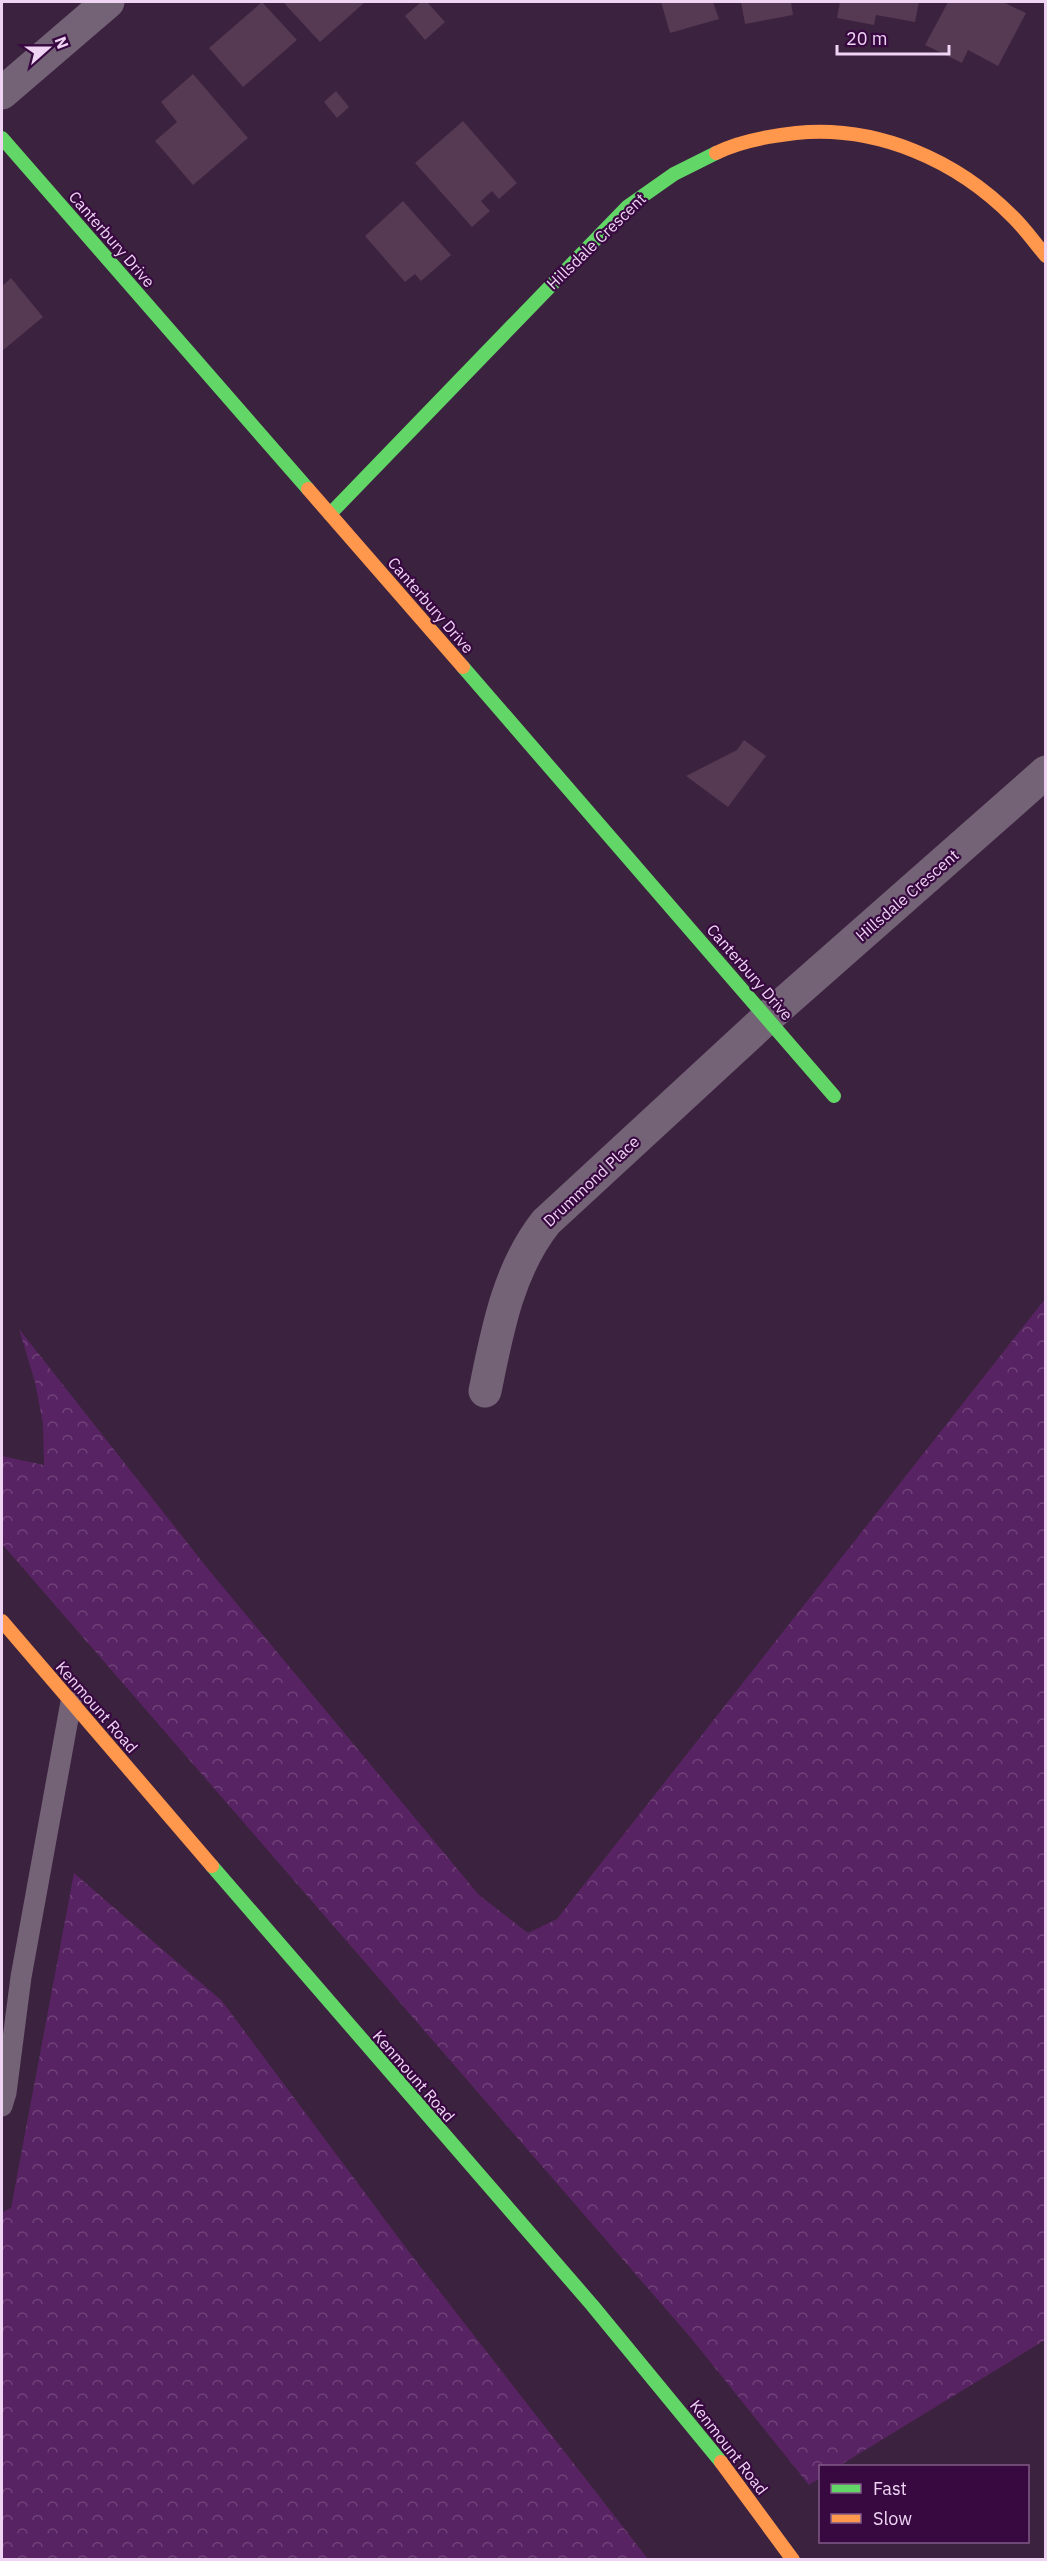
<svg xmlns="http://www.w3.org/2000/svg" width="1047" height="2561" font-family="'IBM Plex Sans',sans-serif">
<defs>
<pattern id="forest-crowns" width="20" height="18" patternUnits="userSpaceOnUse" patternTransform="scale(1.5)"><rect width="20" height="18" fill="#582362"/><path d="M2 6a3 3 0 1 1 6 0M12 15a3 3 0 1 1 6 0" fill="none" stroke="#704279"/></pattern>
</defs>
<rect width="100%" height="100%" fill="#3b223e"/>
<path fill="url(#forest-crowns)" d="M1045 1299V2340L839 2466H820V2478L809 2485 691 2338 2 1544V1456L44 1465 43 1424 35 1382 19 1329 208 1569 479 1895 528 1933 557 1919Z
M74 1873 222 2001 409 2252 648 2559H2V2212L11 2208Z"/>
<path fill="#563952" d="M262 2 297 40 243 87 209 48Z
M283 2H365L320 42Z
M421 2H427L445 22 425 40 405 16Z
M661 2H713L719 19 670 33Z
M741 2H791L793 15 745 24Z
M840 2H919L915 22 876 15 874 25 837 18Z
M948 2H1003L1026 13 998 66 968 50 962 63 925 45Z
M193 74 248 138 193 185 155 141 177 122 161 102Z
M336 91 349 107 337 118 324 102Z
M463 121 517 183 499 199 492 191 481 201 490 211 472 227 415 163Z
M403 201 451 255 421 281 415 274 405 282 365 236Z
M11 278 43 317 2 351V286Z
M744 740 766 756 728 807 686 776 737 750Z"/>
<g fill="none" stroke-linecap="round" stroke-linejoin="round">
<path stroke="#746277" stroke-width="21" d="M2 2106 6 2093 21 1977 71 1702"/>
<path stroke="#746277" stroke-width="33" d="M2 93 108 2
M485 1391C497 1332 508 1270 546 1222L768 1017 1046 772"/>
<path stroke="#63d668" stroke-width="14" d="M2 138 308 489
M330 514 627 207 674 174 716 153
M463 667 834 1096
M212 1866 592 2305 721 2462"/>
<path stroke="#ff974d" stroke-width="14" d="M716 153C740 141 769 136 796 133 877 125 957 160 1014 218 1025 229 1035 243 1046 256
M308 489 463 667
M2 1621 212 1866
M721 2462 793 2560"/>
</g>
<g text-anchor="middle" stroke-width="4.5" stroke-linejoin="round" paint-order="stroke">
<g font-size="16" fill="#efd4f4" stroke="#380940">
<text transform="translate(112 239) rotate(49)" y="6">Canterbury Drive</text>
<text transform="translate(596 241) rotate(-44)" y="6">Hillsdale Crescent</text>
<text transform="translate(431 605) rotate(49)" y="6">Canterbury Drive</text>
<text transform="translate(907 895) rotate(-41)" y="6">Hillsdale Crescent</text>
<text transform="translate(750 972) rotate(49)" y="6">Canterbury Drive</text>
<text transform="translate(591 1181) rotate(-43)" y="6">Drummond Place</text>
<text transform="translate(97 1707) rotate(49)" y="6">Kenmount Road</text>
<text transform="translate(414 2076) rotate(49)" y="6">Kenmount Road</text>
<text transform="translate(729 2447) rotate(52)" y="6">Kenmount Road</text>
</g>
</g>
<rect width="1047" height="2561" fill="none" stroke="#efd4f4" stroke-width="6"/>
<rect x="819" y="2465" width="210" height="78" fill="#380940" stroke="#815a88" stroke-width="1.5"/>
<rect x="831" y="2484" width="30" height="9" fill="#63d668" stroke="#815a88" stroke-width="1.5"/>
<text x="873" y="2495" font-size="18" fill="#efd4f4">Fast</text>
<rect x="831" y="2514" width="30" height="9" fill="#ff974d" stroke="#815a88" stroke-width="1.5"/>
<text x="873" y="2525" font-size="18" fill="#efd4f4">Slow</text>
<g transform="translate(48 48) rotate(69)" stroke="#380940" stroke-width="4.5" paint-order="stroke">
<path d="M0-4.5L10 22L0 15L-10 22Z" fill="#efd4f4"/>
<text y="-9" font-size="16" font-weight="bold" text-anchor="middle" fill="#efd4f4">N</text>
</g>
<path d="M837 45v9h112v-9" fill="none" stroke="#efd4f4" stroke-width="3"/>
<text x="846" y="45" font-size="18" fill="#efd4f4" stroke="#380940" stroke-width="4.5" paint-order="stroke">20 m</text>
</svg>
